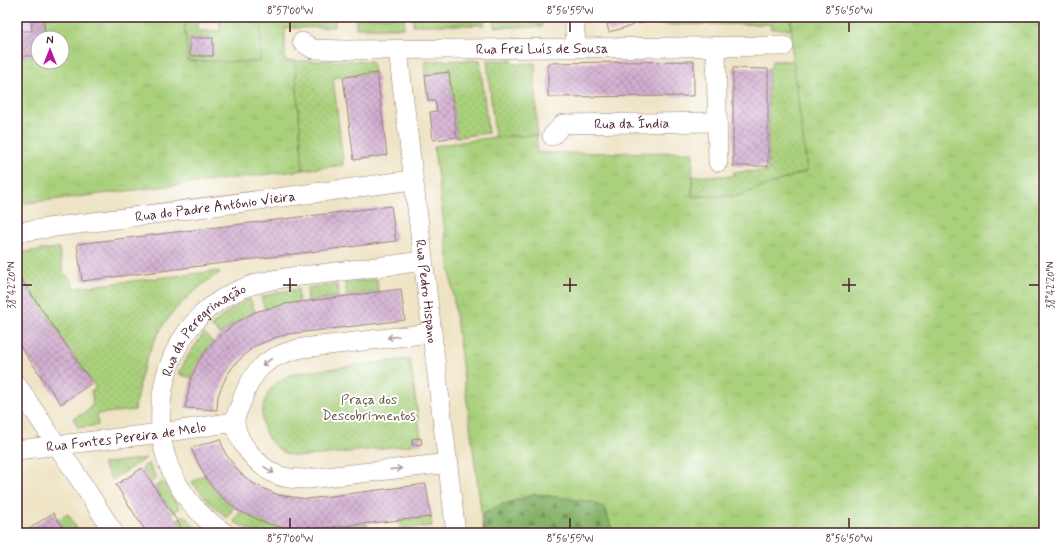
<svg xmlns="http://www.w3.org/2000/svg" width="1061" height="550" font-family="Mynerve,sans-serif">
<defs>
<pattern id="grass-tufts" width="24" height="20" patternUnits="userSpaceOnUse"><rect width="24" height="20" fill="#a9d07b"/><path d="M3 7l-1-3M5 7V3M7 7l1-3M15 17l-1-3M17 17v-4M19 17l1-3" fill="none" stroke="#93b26a"/></pattern>
<pattern id="forest-firs" width="22" height="20" patternUnits="userSpaceOnUse"><rect width="22" height="20" fill="#86b26b"/><path d="M5 1l3.5 6h-7zM16 11l3.5 6h-7z" fill="#709058"/></pattern>
<pattern id="park-dots" width="8" height="8" patternUnits="userSpaceOnUse"><rect width="8" height="8" fill="#a9d07b"/><path d="M2 2h.1M6 6h.1" fill="none" stroke="#93b26a" stroke-width="1.8" stroke-linecap="round"/></pattern>
<pattern id="building-cross-hatch" width="8" height="8" patternUnits="userSpaceOnUse"><rect width="8" height="8" fill="#d1add0"/><path d="M0 0l8 8M0 8l8-8" fill="none" stroke="#ac8ca9"/></pattern>
</defs>
<rect width="100%" height="100%" fill="#fff"/>
<filter id="ink" filterUnits="userSpaceOnUse"><feTurbulence type="fractalNoise" baseFrequency=".025" numOctaves="2"/><feDisplacementMap in="SourceGraphic" scale="8" xChannelSelector="R" yChannelSelector="G"/><feConvolveMatrix kernelMatrix="1 2 1 2 8 2 1 2 1" color-interpolation-filters="sRGB"/></filter>
<filter id="wash" filterUnits="userSpaceOnUse"><feTurbulence type="fractalNoise" baseFrequency=".012" numOctaves="4" result="noise"/><feDisplacementMap in="SourceGraphic" scale="16" xChannelSelector="R" yChannelSelector="G"/><feGaussianBlur stdDeviation="0.9" result="paint"/><feColorMatrix in="noise" values="0 0 0 0 0 0 0 0 0 0 0 0 0 0 0 0 0 1.4 0 .05"/><feComposite in="paint" operator="in"/></filter>
<g filter="url(#wash)">
<rect width="100%" height="100%" fill="#eee3c4"/>
<path fill="#ded5f5" d="M17 17H44L45 38H38L17 56Z"/>
<path fill="url(#grass-tufts)" stroke="#7a7853" d="M44 17H184L188 61 260 62 262 17H335V27L285 28V61H295L303 170 17 204V56H38V62H62V38H45Z
M791 17H1044V533H484L434 148 435 146 495 137 537 135V153L693 152 692 196H737L807 171 792 54Z"/>
<path fill="url(#forest-firs)" stroke="#68684b" d="M535 494 594 502 606 510 613 533H484L481 515 500 505Z"/>
<path fill="url(#park-dots)" stroke="#7a7853" fill-rule="evenodd" d="M184 17H262L260 62 188 61ZM197 21H220V31H197ZM190 38H212L213 56H190Z
M356 17H404V28H356Z
M413 17H484V25H413Z
M494 17H542V27H494Z
M660 17H791V29H771L770 24 634 25Z
M480 60 488 133 457 137 449 72 425 75 424 63 426 61Z
M487 60H512L513 64 535 63 537 135 495 137Z
M295 61H372L374 73 333 78 343 161V165L303 170Z
M772 61H793L807 171 737 196H692L693 176H733V172L768 171V69L771 68Z
M59 248 63 272 71 280 74 288 217 271 220 272 219 274C210 277 204 284 196 290 158 319 140 364 135 410L97 414 98 425 78 428 73 418C88 413 96 407 91 391L96 388 17 273V253Z
M377 279 378 292 347 296 345 283Z
M337 284 338 297 308 301 307 288Z
M298 289 299 302 265 309 261 297 279 292Z
M250 299 255 312 237 322 220 334 211 326C223 315 235 306 250 299Z
M204 333 213 342 200 359 191 378 179 374 187 357Z
M410 359 421 438 412 439V445L310 456C301 456 293 457 285 453 260 441 256 410 271 389 277 381 286 377 295 373Z
M146 458 112 480 102 464Z
M149 463 156 478 151 482 142 468Z
M204 475 217 493 234 507 227 518C213 507 203 496 192 482Z
M163 482 180 508 172 514 155 487Z
M240 511 261 521 281 527 280 533H256L234 522Z
M68 514 77 529 70 533H67L58 520Z
M184 515 196 528 204 533H185L177 520Z
M431 517 432 526 400 529 399 520Z
M367 524 368 533H336V527Z
M289 528 311 529 327 528V533H289Z"/>
<g id="blocks">
<path fill="url(#building-cross-hatch)" d="M31 17H44L45 38H38V56H17V31H32Z
M618 17H632L634 25 609 32 607 24 619 21Z
M637 17H658L639 24Z
M190 38H213V56H190Z
M694 61V96L548 97V63Z
M733 68 768 69V166H733Z
M449 72 457 137 433 140 430 112 437 111 435 101H428L425 75Z
M377 73 387 155 354 160 343 77Z
M391 206 396 241 82 281 77 244Z
M17 273 92 383 61 404 17 342Z
M401 289 405 320 288 334 274 338 253 347 235 364 227 375 221 388 218 396 217 410 185 408 191 378 200 359 216 338 237 322 255 312 285 304Z
M421 438 422 444 412 445V439Z
M220 439 225 453 240 473 254 484 278 495 307 499 426 484 431 517 311 529 285 528 268 524 237 510 217 493 204 475 191 448Z
M142 468 164 501 185 533H147L137 518 116 485Z
M53 513 67 533H23Z"/>
</g>
</g>
<g filter="url(#ink)">
<use href="#blocks" fill-opacity="0" stroke="#9c8178" stroke-width="1"/>
<g fill="none" stroke-linecap="round" stroke-linejoin="round">
<defs>
<g id="minor">
<path d="M574 17 576 47"/>
<path id="s1" d="M302 42 313 49 345 50 784 46"/>
<path d="M716 46 718 162"/>
<path id="s2" d="M398 50 456 533"/>
<path id="s3" d="M552 136 563 124 717 122"/>
<path id="s4" d="M17 232 413 180"/>
<path d="M432 333 303 348C268 355 252 369 241 403 239 408 234 417 235 423 237 442 258 466 275 474 285 479 298 479 308 479L449 463"/>
<path d="M17 385 78 477 114 533"/>
<path id="s5" d="M17 450 161 433 235 422"/>
<path id="s6" d="M225 533C189 511 163 470 161 429 157 364 188 306 252 285 275 278 298 276 321 274 355 269 389 266 423 261"/>
</g>
</defs>
<use href="#minor" stroke="#9c8178" stroke-width="20"/>
<use href="#minor" stroke="#fff" stroke-width="19"/>
</g>
<defs><path id="oneway-shaft" d="M-6 0H5M1.5-3L5.5 0L1.5 3" fill="none" stroke-width="1.6" stroke-linecap="round" stroke-linejoin="round"/></defs>
<g stroke="#ae9aa0">
<use href="#oneway-shaft" transform="translate(393 337) rotate(173)"/>
<use href="#oneway-shaft" transform="translate(267 362) rotate(144)"/>
<use href="#oneway-shaft" transform="translate(396 469) rotate(-6)"/>
<use href="#oneway-shaft" transform="translate(269 470) rotate(34)"/>
</g>
</g>
<path fill="none" stroke="#4a1f2b" stroke-width="1.5" d="M290 22V32M570 22V32M849 22V32M290 278V292M570 278V292M849 278V292M22 285H32M283 285H297M563 285H577M842 285H856M1029 285H1039M290 518V528M570 518V528M849 518V528"/>
<g text-anchor="middle" stroke-width="4" stroke-linejoin="round" paint-order="stroke">
<g font-size="14" fill="#4a1f2b" stroke="#fff">
<text dy="5" stroke="none"><textPath href="#s1" startOffset="242">Rua Frei Luís de Sousa</textPath></text>
<text dy="5" stroke="none"><textPath href="#s3" startOffset="85">Rua da Índia</textPath></text>
<text dy="5" stroke="none"><textPath href="#s4" startOffset="200">Rua do Padre António Vieira</textPath></text>
<text dy="5" stroke="none"><textPath href="#s2" startOffset="243">Rua Pedro Hispano</textPath></text>
<text dy="5" stroke="none"><textPath href="#s6" startOffset="242">Rua da Peregrinação</textPath></text>
<text dy="5" stroke="none"><textPath href="#s5" startOffset="110">Rua Fontes Pereira de Melo</textPath></text>
</g>
<g font-size="14" fill="#665443" stroke="#fff">
<text x="369" y="404">Praça dos<tspan x="369" dy="16">Descobrimentos</tspan></text>
</g>
</g>
<rect width="1061" height="550" fill="none" stroke="#fff" stroke-width="44"/>
<g transform="translate(50 50)"><circle r="19" fill="#ffffff" stroke="#b7a5aa"/>
<path d="M0-3L7 15L0 10L-7 15Z" fill="#b5179e"/>
<text y="-6" font-size="11" font-weight="bold" text-anchor="middle" fill="#4a1f2b">N</text>
</g>
<rect x="22" y="22" width="1017" height="506" fill="none" stroke="#4a1f2b" stroke-width="1.5"/>
<g font-size="10" text-anchor="middle" fill="#4a1f2b">
<text x="290" y="14">8°57'00"W</text>
<text x="570" y="14">8°56'55"W</text>
<text x="849" y="14">8°56'50"W</text>
<text transform="translate(11 285) rotate(-90)" y="4">38°42'20"N</text>
<text transform="translate(1050 285) rotate(-90)" y="4">38°42'20"N</text>
<text x="290" y="542">8°57'00"W</text>
<text x="570" y="542">8°56'55"W</text>
<text x="849" y="542">8°56'50"W</text>
</g>
</svg>
